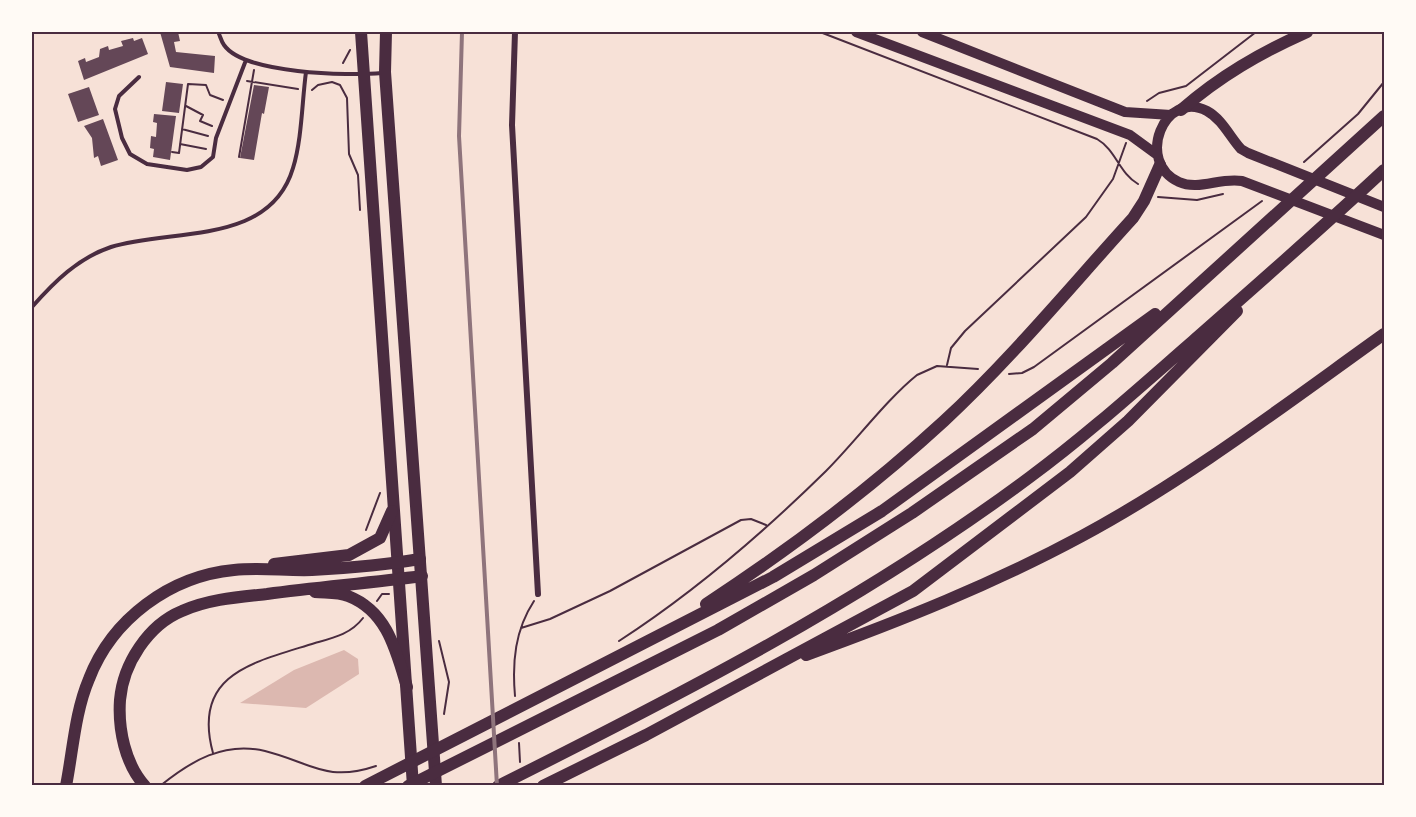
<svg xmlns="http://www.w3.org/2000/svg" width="1416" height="817" font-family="Cabin,sans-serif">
<rect width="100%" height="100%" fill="#f7e1d7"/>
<path fill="#dcb8b0" d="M344 650 358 659 359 674 306 708 240 703 294 670Z"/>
<path fill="#644757" d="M160 32H178L180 41 174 42 176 52 215 56 214 73 170 67Z
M133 38 134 41 142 38 148 54 84 80 78 61 85 58 86 62 99 57 100 49 108 46 109 50 123 46 121 41Z
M166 82 183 84 179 113 162 111Z
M254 85 269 87 264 114 262 113 254 160 240 158Z
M89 87 99 115 78 122 68 94Z
M154 114 176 116 170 160 153 157 154 149 150 148 151 136 156 137 157 123 153 122Z
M103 119 118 160 101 166 98 156 94 158 92 138 84 126Z"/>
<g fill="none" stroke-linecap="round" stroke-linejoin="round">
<path stroke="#4a2c40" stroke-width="2" d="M820 32 1097 139C1116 150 1119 173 1138 184
M343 63 350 50
M247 81 298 89
M312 90 318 85 332 82 340 85 347 98 349 154 358 175 360 210
M1147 101 1159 93 1186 86 1256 32
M186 106 203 115 200 121 212 126
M182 129 208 136
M180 144 206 149
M172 152 179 153 188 84 206 85 210 95 223 100
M239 157 254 70
M1304 162 1358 114 1384 82
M1158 197 1197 200 1223 194
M947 365 951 348 965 331 1086 217 1113 179 1126 143
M1009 374 1022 373 1034 367 1262 201
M366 530 380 493
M377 601 382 594H389
M521 628 550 619 610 591 741 520 751 519 766 525
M439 641 449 682 444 714
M619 641C693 593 763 533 826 471 856 441 886 400 917 375L937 366 978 369
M515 696C512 662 515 630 534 601
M519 743 520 762
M213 753C191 673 255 662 315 643 333 638 351 634 363 618
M160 786C191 761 224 741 265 751 310 762 326 783 376 766"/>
<path stroke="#4a2c40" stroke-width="4" d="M218 32C220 35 221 41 224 45 244 74 348 76 382 73
M139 77 119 96 115 109 122 138 130 154 147 164 187 170 201 167 213 157 216 138 246 60
M32 307C54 282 78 258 111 247 172 228 270 246 293 168 302 139 302 101 306 72"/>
<path stroke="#4a2c40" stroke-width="6" d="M515 32 512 125 538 594"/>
<path stroke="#4a2c40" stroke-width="10" d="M856 32 1130 135 1156 154
M922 32 1125 112 1171 115
M1384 207 1248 153 1241 149C1230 137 1222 119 1207 111 1164 89 1135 162 1179 182 1199 191 1220 177 1242 181L1384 235"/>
<path stroke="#4a2c40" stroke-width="12" d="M361 32 413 786
M386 32 385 72 436 786"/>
<path stroke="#4a2c40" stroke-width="12" d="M1181 110C1220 76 1260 53 1307 32
M274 564 349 555 380 538 392 511
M315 592C326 593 339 592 348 596 387 611 396 650 407 687
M706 604C790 549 870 489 944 421 1011 359 1071 286 1133 218L1144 201 1160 165
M806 655C900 621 993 584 1082 536 1188 479 1286 404 1384 334
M66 786C73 750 75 712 89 679 112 619 170 576 234 570 260 567 286 571 312 570 348 568 385 565 420 559
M145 786C125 764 118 729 120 700 123 664 148 625 182 611 209 599 239 597 267 594 319 587 370 583 422 576
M365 786 773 577 882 511 1155 314
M408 786 718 630 814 575 912 513 1033 429 1112 363 1384 116
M498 786C682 694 865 600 1030 477 1087 435 1140 387 1193 341 1258 284 1322 228 1384 170
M543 786 646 735 913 591 1070 472 1128 421 1237 311"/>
<path stroke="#8f747c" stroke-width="4" d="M462 32 459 136 497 786"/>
</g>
<rect width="1416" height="817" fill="none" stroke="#fffaf5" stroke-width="66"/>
<rect x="33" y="33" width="1350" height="751" fill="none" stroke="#4a2c40" stroke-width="2"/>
</svg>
